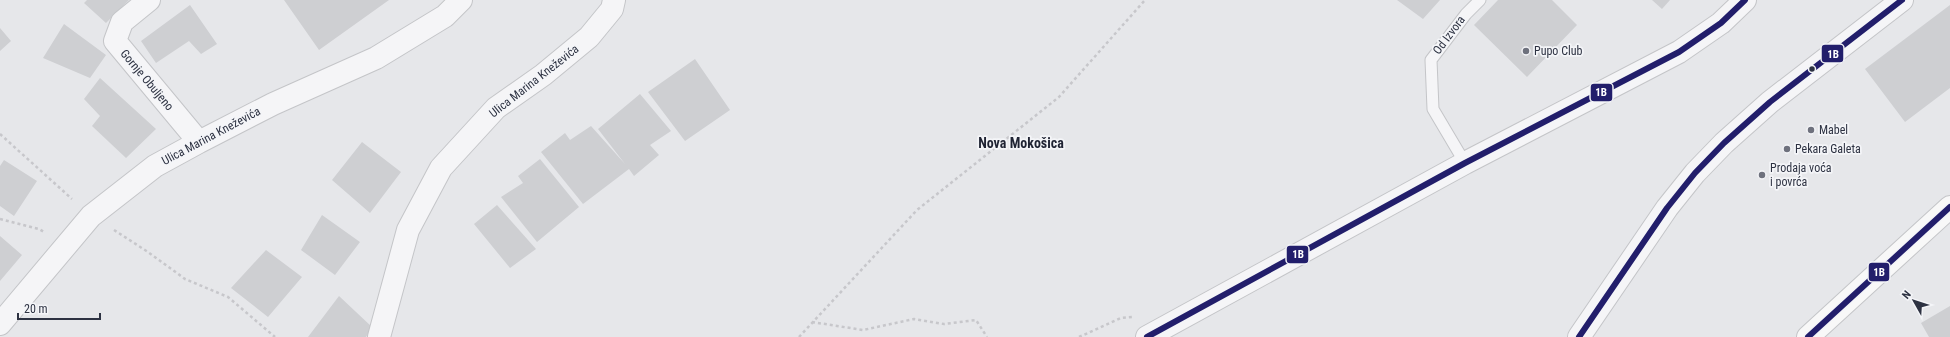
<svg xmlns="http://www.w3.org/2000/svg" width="1950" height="337" font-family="'Roboto Condensed',sans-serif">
<rect width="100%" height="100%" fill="#e6e7ea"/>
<path fill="#cecfd2" d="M87 0H129L106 23 84 3Z
M284 0H389L319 50Z
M1397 0H1440L1423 19Z
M1498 0H1552L1577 25 1527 77 1474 25Z
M1652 0H1670L1662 9Z
M190 5 217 44 201 54 189 41 156 63 141 41Z
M1950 5V88L1905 122 1865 69Z
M64 24 106 55 90 78 43 58Z
M0 28 11 41 0 51Z
M695 59 730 110 685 141 648 92Z
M100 78 156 129 126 158 92 126 100 116 84 99Z
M640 94 671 131 650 145 659 155 634 176 629 169 583 204 541 152 565 133 570 140 591 126 625 164 598 129Z
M362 142 401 172 370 213 332 180Z
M540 159 579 207 537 242 501 197 523 183 518 176Z
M4 160 37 181 14 216 0 206V166Z
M497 205 536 249 510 268 474 224Z
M322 215 360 242 335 275 301 250Z
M0 236 22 255 0 281Z
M266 250 302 277 268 317 231 288Z
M339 296 372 327 366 337H308Z
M1950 306V337H1929L1921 323Z"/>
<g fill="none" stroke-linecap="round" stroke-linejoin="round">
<defs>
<path id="lane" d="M1465 163 1433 109 1431 60 1466 14 1480 0"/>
<path id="street" d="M149 0 122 22 115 41 199 142
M0 324 91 216 155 166 199 142 273 104 376 58 445 16 461 0
M379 337 408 230 441 168 496 108 543 75 589 37 612 9 614 0
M1147 337 1465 163 1679 52 1721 23 1745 0
M1579 337 1667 208 1695 173 1724 143 1770 102 1902 0"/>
<path id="secondary" d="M1808 337 1950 207"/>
</defs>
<use href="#lane" stroke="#c4c5c8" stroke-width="13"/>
<use href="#street" stroke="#c4c5c8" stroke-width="24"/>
<use href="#secondary" stroke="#c4c5c8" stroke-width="24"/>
<path stroke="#c7c7cb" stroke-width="2.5" stroke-dasharray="3 3" stroke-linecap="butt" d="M0 134 72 199
M0 219 39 229 44 232
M114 230 148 252 185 279 228 297 275 337
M812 322 863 330 914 319 944 324 976 320 987 337
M799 337 917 210 1059 97 1145 0
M1079 337 1121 318 1132 317"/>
<use href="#lane" stroke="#f5f5f7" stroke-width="11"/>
<use href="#street" stroke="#f5f5f7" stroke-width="22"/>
<use href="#secondary" stroke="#f8f8f8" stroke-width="22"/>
<defs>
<path id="bus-1" d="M1147 337 1465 163 1679 52 1721 23 1745 0
M1579 337 1667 208 1695 173 1724 143 1770 102 1902 0
M1808 337 1950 207"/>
</defs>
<use href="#bus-1" stroke="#f4f5f8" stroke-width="9"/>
<use href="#bus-1" stroke="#221e6b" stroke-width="6"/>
</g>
<g fill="#6e717d" stroke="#f4f5f8" stroke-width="1.5">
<circle cx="1526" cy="51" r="4"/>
<circle cx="1811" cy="130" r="4"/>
<circle cx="1787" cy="149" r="4"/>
<circle cx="1762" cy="175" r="4"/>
</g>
<circle fill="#2d3242" stroke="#f4f5f8" stroke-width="1.5" cx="1812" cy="69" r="3.5"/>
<g text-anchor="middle" stroke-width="3.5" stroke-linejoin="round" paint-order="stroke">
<g font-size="12" fill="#2d3242" stroke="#f4f5f8">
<text transform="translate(1449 35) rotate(-53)" y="4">Od Izvora</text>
<text transform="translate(147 80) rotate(50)" y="4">Gornje Obuljeno</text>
<text transform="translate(534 81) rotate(-38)" y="4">Ulica Marina Kneževića</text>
<text transform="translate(211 136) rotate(-28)" y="4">Ulica Marina Kneževića</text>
</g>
<g font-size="12" fill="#2d3242" stroke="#f4f5f8" text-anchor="start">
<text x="1534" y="55">Pupo Club</text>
<text x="1819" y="134">Mabel</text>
<text x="1795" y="153">Pekara Galeta</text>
<text x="1770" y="172">Prodaja voća<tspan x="1770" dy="14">i povrća</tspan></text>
</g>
<g font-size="14" font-weight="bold" fill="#1f2333" stroke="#f4f5f8">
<text x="1021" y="148">Nova Mokošica</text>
</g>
</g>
<g stroke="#f4f5f8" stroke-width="1.5">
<rect x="1821" y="44" width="23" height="19" rx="4" fill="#221e6b"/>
<rect x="1590" y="83" width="23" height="19" rx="4" fill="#221e6b"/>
<rect x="1286" y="245" width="23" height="19" rx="4" fill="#221e6b"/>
<rect x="1868" y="262" width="22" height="20" rx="4" fill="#221e6b"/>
</g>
<g font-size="11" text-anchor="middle" font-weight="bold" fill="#fff">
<text x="1833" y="58">1B</text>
<text x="1601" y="96">1B</text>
<text x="1298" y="258">1B</text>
<text x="1879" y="276">1B</text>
</g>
<g transform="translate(1914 301) rotate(309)" stroke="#f4f5f8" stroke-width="3" paint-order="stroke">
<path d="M0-3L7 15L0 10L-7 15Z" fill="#2d3242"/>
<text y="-6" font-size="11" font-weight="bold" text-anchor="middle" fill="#2d3242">N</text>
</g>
<path d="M18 313v6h82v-6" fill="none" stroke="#2d3242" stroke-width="2"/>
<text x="24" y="313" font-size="12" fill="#2d3242" stroke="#f4f5f8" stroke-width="3" paint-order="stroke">20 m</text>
</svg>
